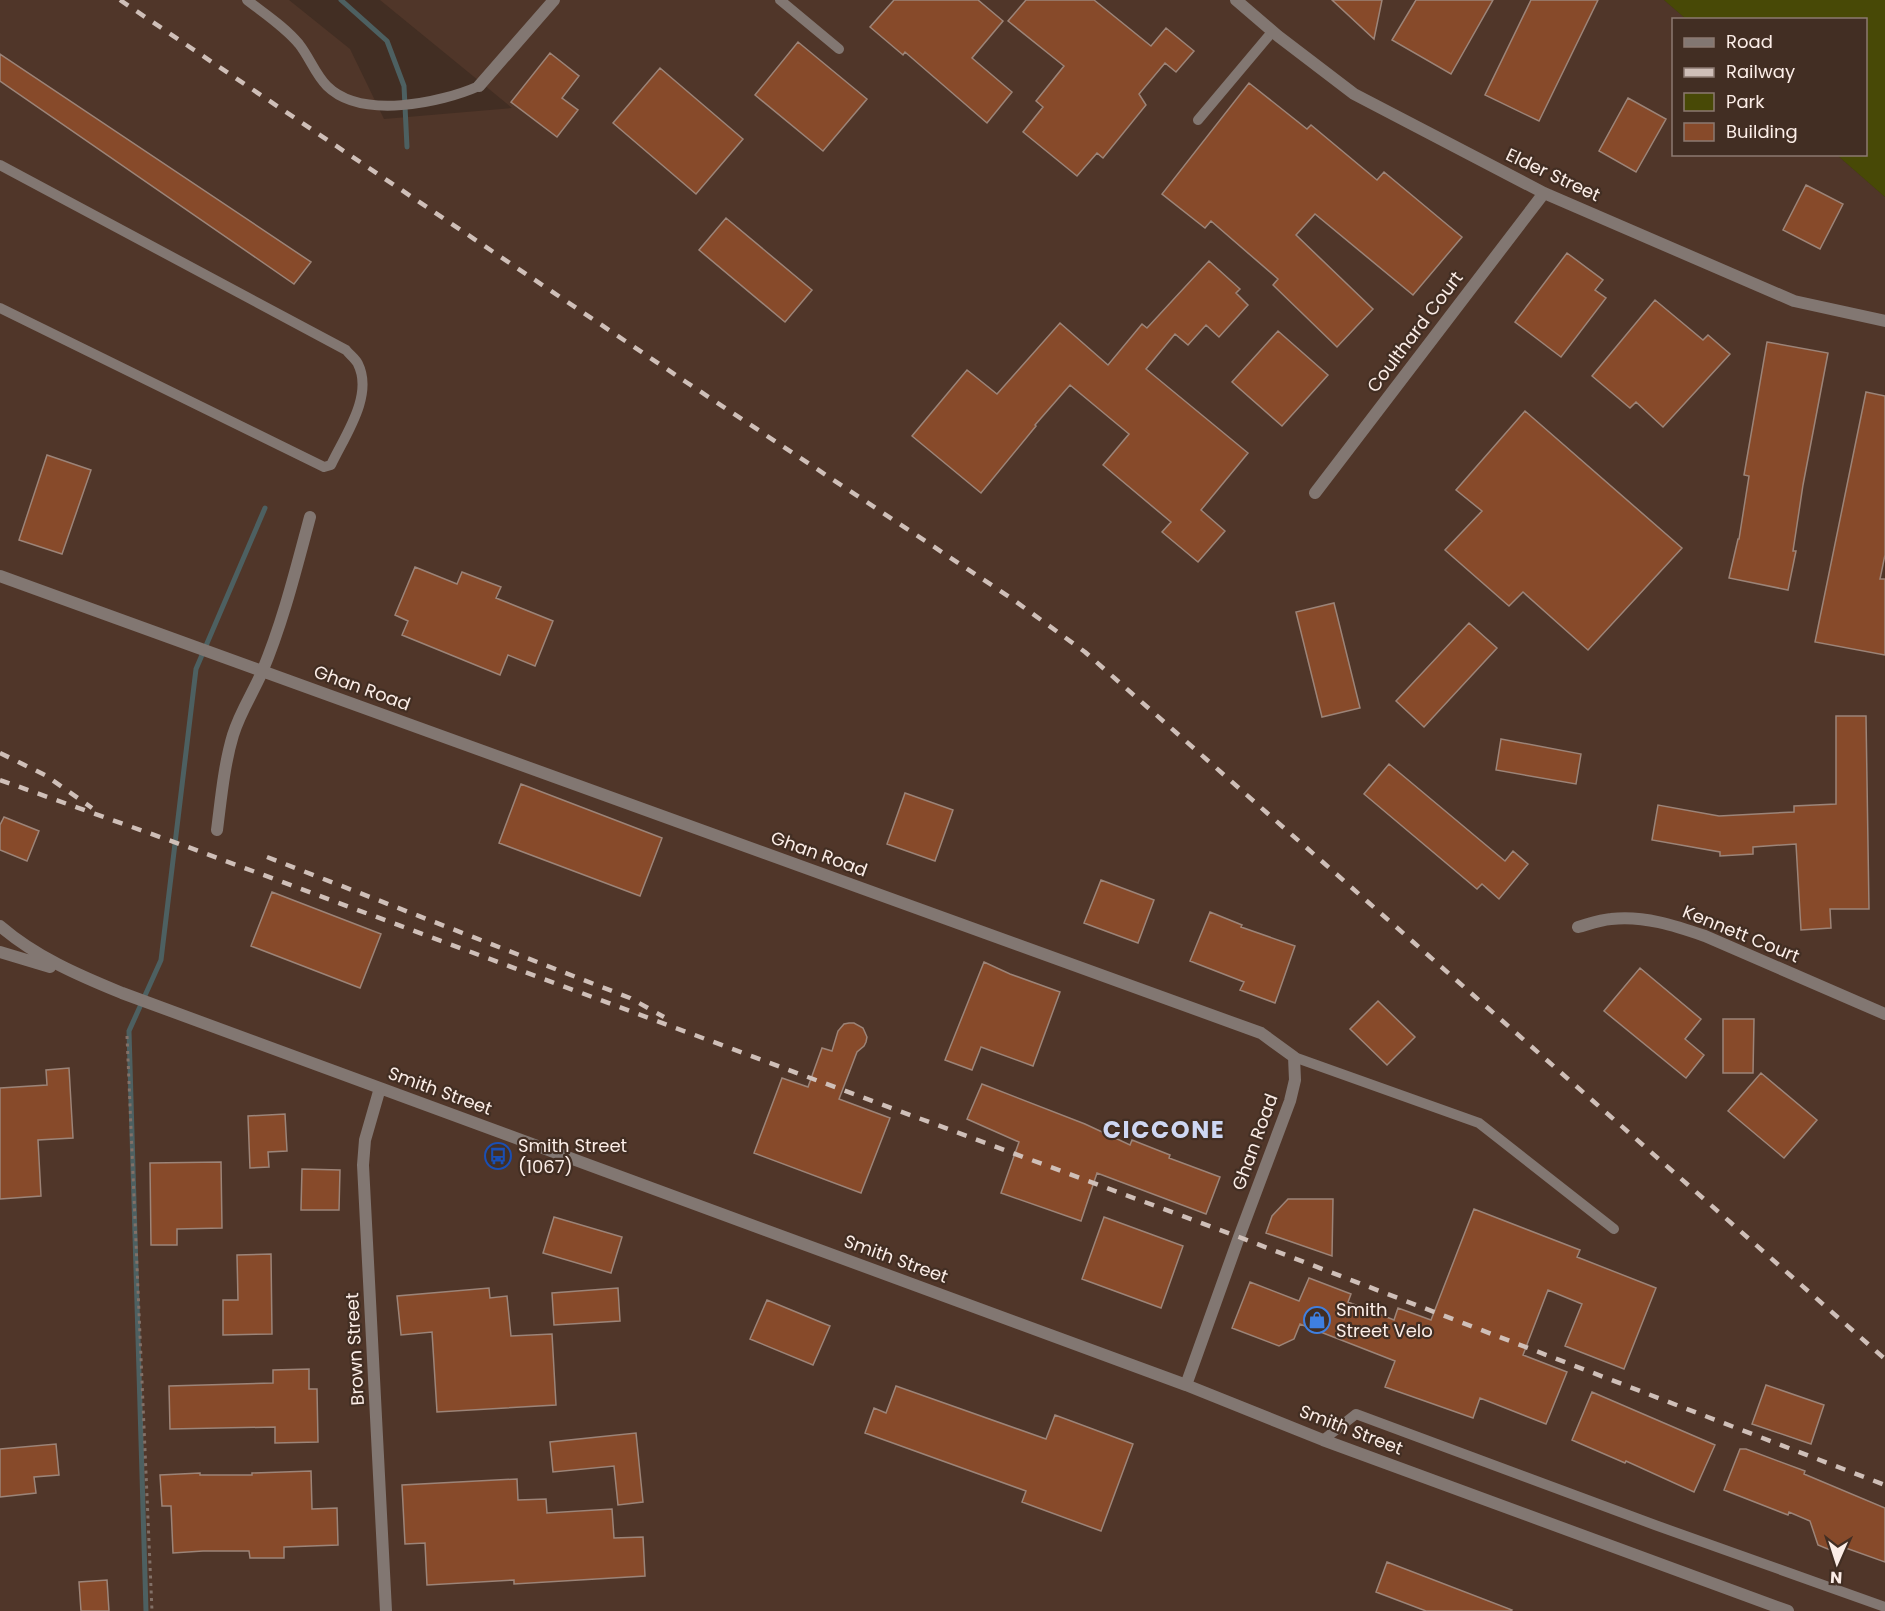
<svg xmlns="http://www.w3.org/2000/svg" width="1885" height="1611" font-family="Poppins,sans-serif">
<rect width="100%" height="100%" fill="#422e23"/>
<path fill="#503629" d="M0 0H289L350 49 384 119 512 108 380 0H1664L1686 19 1674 20V154L1837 155 1885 197V1611H0Z"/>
<path fill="#484906" d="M1664 0H1885V197L1837 155 1866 154V20L1686 19Z"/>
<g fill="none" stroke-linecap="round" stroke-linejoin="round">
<path stroke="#4d6061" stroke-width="5" d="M341 0 387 41 404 86 407 147
M146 1611 129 1031 161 960 196 669 265 508"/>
</g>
<path fill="#874a2a" stroke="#9c8478" stroke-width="1.5" d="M894 0H978L1003 21 972 58 1012 92 987 123 905 52 903 55 870 27Z
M1026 0H1094L1151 46 1166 28 1194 51 1176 72 1165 63 1139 94 1146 105 1103 158 1097 153 1077 176 1023 132 1043 107 1036 101 1064 66 1008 21Z
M1332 0H1382L1374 39Z
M1416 0H1493L1451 74 1392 40Z
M1531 0H1598L1539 121 1485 95Z
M798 42 867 99 823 151 755 95Z
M550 53 579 76 562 98 578 110 557 137 511 102Z
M0 54 311 262 294 284 0 81Z
M660 68 743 139 696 194 613 123Z
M1249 83 1307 129 1311 125 1377 180 1384 172 1462 237 1413 295 1315 214 1296 235 1373 309 1337 347 1273 285 1278 279 1211 221 1205 228 1162 194Z
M1628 98 1666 119 1636 172 1599 151Z
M1806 185 1843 204 1820 249 1783 230Z
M726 218 812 290 785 322 699 250Z
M1567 253 1603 280 1595 290 1606 298 1561 357 1515 322Z
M1209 261 1240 289 1236 293 1248 305 1219 337 1206 325 1188 345 1175 334 1146 369 1248 453 1201 510 1225 531 1198 562 1162 532 1171 522 1103 465 1129 434 1070 385 1035 425 1036 426 981 493 912 436 967 370 997 394 1060 323 1108 365 1142 324 1147 328Z
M1655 300 1703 340 1708 335 1730 354 1663 427 1636 402 1630 408 1592 376Z
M1278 331 1328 375 1282 426 1232 382Z
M1767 342 1828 353 1803 485 1793 551H1796L1788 590 1729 578 1738 539H1739L1749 476 1744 475Z
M1866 392 1885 396V555L1880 579H1885V655L1815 642Z
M1525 411 1682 548 1588 650 1523 592 1509 606 1445 550 1482 511 1456 490Z
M47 455 91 470 62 554 19 540Z
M415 567 457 584 462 572 501 587 496 598 553 621 535 666 508 655 500 675 402 635 408 621 395 615Z
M1334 603 1360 708 1322 717 1296 612Z
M1469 623 1497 648 1424 727 1396 701Z
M1836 716H1866L1869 909H1830L1831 928 1801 930 1796 844 1753 847V854L1720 856V852L1652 840 1658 805 1719 816 1794 812V806L1836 804Z
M1501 739 1581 754 1576 784 1496 770Z
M1389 764 1505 861 1513 851 1528 864 1499 899 1482 884 1477 889 1364 794Z
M521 784 662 838 640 896 499 843Z
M905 793 953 810 935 861 887 844Z
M4 817 39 831 27 861 0 850V825Z
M1101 880 1154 900 1138 943 1084 923Z
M272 892 381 934 360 988 251 946Z
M1210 912 1242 925 1241 927 1295 946 1275 1003 1240 990 1244 982 1190 961Z
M984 962 1010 974 1060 992 1033 1066 981 1047 972 1070 945 1060Z
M1640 968 1701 1019 1685 1039 1704 1055 1686 1078 1604 1011Z
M1378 1001 1415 1037 1387 1065 1350 1029Z
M1723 1019H1754L1753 1073H1723Z
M849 1023H854L863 1028 867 1037 866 1042 864 1046 857 1052 839 1099 890 1118 861 1193 754 1153 782 1078 808 1087 822 1048 832 1051 838 1031 844 1024Z
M69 1068 73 1138 38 1140 41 1196 0 1199V1088L47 1085 46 1070Z
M1761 1073 1817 1120 1784 1158 1728 1111Z
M982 1084 1085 1124 1130 1145 1132 1140 1170 1155 1169 1158 1220 1177 1206 1214 1097 1173 1081 1221 1001 1193 1019 1142 967 1119Z
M285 1114 287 1151 268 1152 269 1167 250 1168 248 1116Z
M221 1162 222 1228 177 1229V1245H151L150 1163Z
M302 1169 340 1170 339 1210H301Z
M1288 1199H1333L1332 1256 1266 1233 1272 1216Z
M1474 1209 1580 1250 1577 1257 1656 1288 1624 1369 1565 1346 1582 1304 1548 1290 1523 1355 1567 1372 1546 1424 1480 1398 1473 1418 1385 1387 1395 1361 1300 1324 1294 1339 1279 1346 1232 1328 1250 1282 1299 1301 1309 1278 1351 1294 1348 1302 1394 1320 1398 1308 1431 1320Z
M554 1217 622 1237 611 1273 543 1253Z
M1104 1217 1183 1246 1161 1308 1082 1279Z
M271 1254 272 1334 223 1335V1300H238L237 1255Z
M489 1288 490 1298 507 1296 511 1336 552 1334 556 1405 437 1412 432 1332 401 1335 397 1296Z
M618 1288 620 1321 554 1325 552 1293Z
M767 1300 830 1326 813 1365 750 1339Z
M309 1369V1389H317L318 1442 275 1443V1427L170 1429 169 1386 273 1383V1370Z
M1766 1385 1824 1405 1811 1444 1752 1424Z
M896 1386 1046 1439 1055 1415 1133 1444 1101 1531 1022 1502 1026 1491 865 1433 874 1408 886 1413Z
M1592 1392 1715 1445 1694 1492 1626 1461 1625 1463 1572 1440Z
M636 1433 643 1502 618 1505 614 1466 553 1472 550 1442Z
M56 1444 59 1475 34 1477 36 1493 0 1497V1449Z
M1740 1449H1746L1805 1471 1804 1474 1885 1508V1562L1843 1547 1840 1554 1818 1545 1810 1521 1789 1512 1788 1515 1724 1490Z
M311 1471 312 1509 337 1508 338 1545 284 1547V1558H250L249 1551H203L173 1553 171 1506H162L160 1475 200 1473V1475H252V1473Z
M517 1479 518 1500 546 1499 547 1513 612 1509 614 1538 643 1537 645 1576 514 1584V1580L427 1585 425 1543 405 1544 402 1485Z
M1387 1562 1512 1610 1511 1611H1426L1376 1592Z
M107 1580 109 1611H81L79 1582Z"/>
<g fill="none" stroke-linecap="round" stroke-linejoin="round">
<path stroke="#827067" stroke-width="3" stroke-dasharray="3 4.5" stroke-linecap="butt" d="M127 1036 152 1611"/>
<path stroke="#827772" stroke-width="10" d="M247 0C265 14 285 27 299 44 310 58 315 74 327 86 361 120 441 103 479 86
M780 0 839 49
M1198 120 1272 32
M0 165 346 350C350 355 356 359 358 364 374 396 344 437 331 465L324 467 0 308
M1294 1057 1479 1123 1614 1229
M1323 1440 1356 1414 1655 1525 1885 1607"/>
<path stroke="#827772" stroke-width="12" d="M1236 0 1278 36 1354 94 1544 193 1794 301 1885 321
M479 86 554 0
M1315 493 1544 193
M0 576 1261 1033 1294 1057 1295 1080 1290 1101 1239 1237 1186 1385
M217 830C221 799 224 765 233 735 240 712 253 693 262 672 283 622 296 569 310 517
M0 926C36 957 78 975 122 993L1186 1385 1323 1440 1788 1611
M1578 927C1589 924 1600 920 1611 919 1643 915 1676 926 1705 936L1885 1014
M0 952 50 967
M380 1088 365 1140 363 1165 386 1611"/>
<path stroke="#cfbfb8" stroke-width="4.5" stroke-dasharray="10 10" stroke-linecap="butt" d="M120 0 686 382 1011 598 1085 652 1885 1359
M0 753 45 775 92 808
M0 780 188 847 1239 1237 1885 1485
M267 857 630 998 664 1017"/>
</g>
<defs>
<symbol id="bus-ring" viewBox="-11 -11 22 22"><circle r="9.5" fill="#422e23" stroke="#1a4fb4" stroke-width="1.5"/><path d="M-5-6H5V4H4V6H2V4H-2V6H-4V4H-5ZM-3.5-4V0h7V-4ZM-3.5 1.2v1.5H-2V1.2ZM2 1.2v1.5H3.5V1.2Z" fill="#1a4fb4"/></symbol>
<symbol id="shop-ring" viewBox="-11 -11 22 22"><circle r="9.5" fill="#422e23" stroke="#3f7fe0" stroke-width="1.5"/><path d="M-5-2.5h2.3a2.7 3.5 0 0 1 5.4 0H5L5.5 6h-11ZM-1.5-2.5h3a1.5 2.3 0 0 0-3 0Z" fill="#3f7fe0"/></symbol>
</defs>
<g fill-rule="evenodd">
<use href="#bus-ring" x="483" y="1141" width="30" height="30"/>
<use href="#shop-ring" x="1302" y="1305" width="30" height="30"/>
</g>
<g text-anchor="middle" stroke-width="4.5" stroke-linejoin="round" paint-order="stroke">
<g font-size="18" fill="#fbede7" stroke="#422e23">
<text transform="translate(1553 175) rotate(25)" y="6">Elder Street</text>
<text transform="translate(1415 332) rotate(-53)" y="6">Coulthard Court</text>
<text transform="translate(362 688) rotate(20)" y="6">Ghan Road</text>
<text transform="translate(819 854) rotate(20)" y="6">Ghan Road</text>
<text transform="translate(1741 934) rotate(22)" y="6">Kennett Court</text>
<text transform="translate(440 1091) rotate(20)" y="6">Smith Street</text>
<text transform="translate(1255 1142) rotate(-70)" y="6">Ghan Road</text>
<text transform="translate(896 1259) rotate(20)" y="6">Smith Street</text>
<text transform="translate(355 1349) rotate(-93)" y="6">Brown Street</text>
<text transform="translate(1351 1430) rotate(21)" y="6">Smith Street</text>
</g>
<g font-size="18" fill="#fbede7" stroke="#422e23" text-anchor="start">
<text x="518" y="1152">Smith Street<tspan x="518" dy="21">(1067)</tspan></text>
<text x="1336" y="1316">Smith<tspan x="1336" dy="21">Street Velo</tspan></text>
</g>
<g font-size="24" font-weight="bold" letter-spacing="1.5" fill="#ced7f3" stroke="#422e23">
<text x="1164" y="1138">CICCONE</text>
</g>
</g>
<rect x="1672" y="18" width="195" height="138" fill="#422e23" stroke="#8c7a71" stroke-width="1.5"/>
<rect x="1684" y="38" width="30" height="9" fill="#827772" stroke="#8c7a71" stroke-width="1.5"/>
<text x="1726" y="48" font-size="18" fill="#fbede7">Road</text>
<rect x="1684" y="68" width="30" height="9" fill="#cfbfb8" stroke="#8c7a71" stroke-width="1.5"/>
<text x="1726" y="78" font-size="18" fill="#fbede7">Railway</text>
<rect x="1684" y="93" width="30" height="18" fill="#484906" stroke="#8c7a71" stroke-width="1.5"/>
<text x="1726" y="108" font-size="18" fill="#fbede7">Park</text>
<rect x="1684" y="123" width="30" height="18" fill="#874a2a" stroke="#8c7a71" stroke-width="1.5"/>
<text x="1726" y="138" font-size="18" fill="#fbede7">Building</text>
<g transform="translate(1837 1563) rotate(183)" stroke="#422e23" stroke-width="4.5" paint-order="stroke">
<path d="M0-4.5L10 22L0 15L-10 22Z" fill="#fbede7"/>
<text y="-9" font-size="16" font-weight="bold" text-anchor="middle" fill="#fbede7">N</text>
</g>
</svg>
